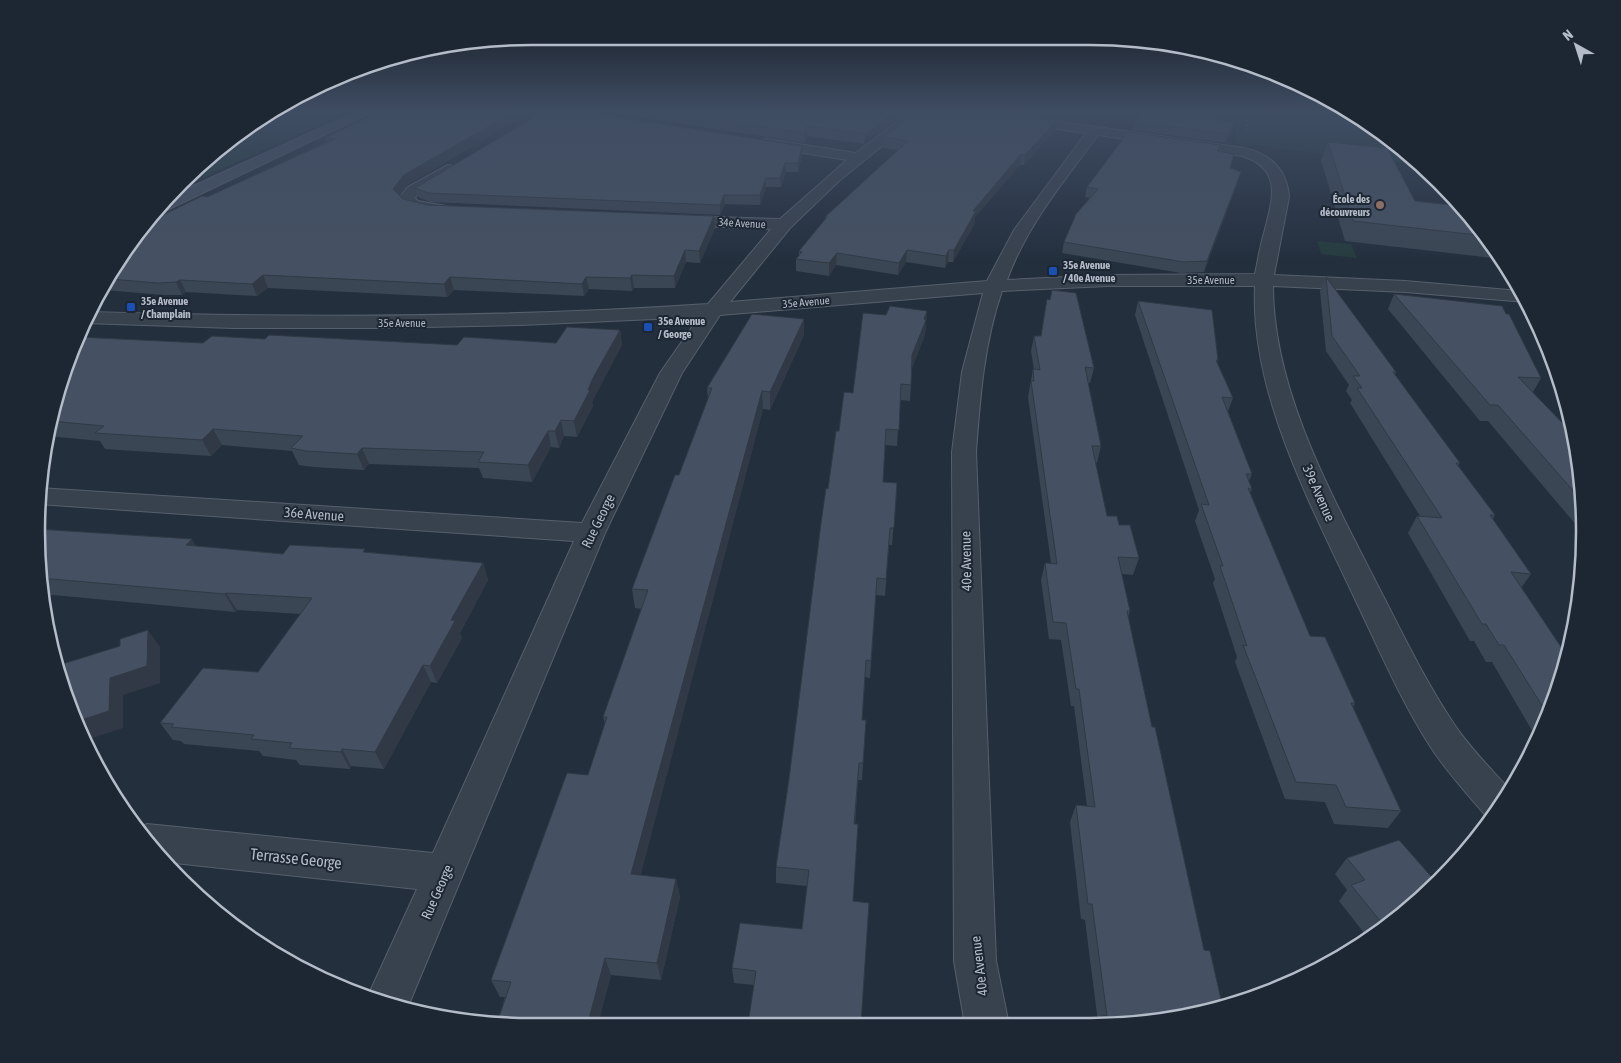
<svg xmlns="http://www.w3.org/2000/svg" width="1621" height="1063" font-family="'Asap Condensed',sans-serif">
<rect width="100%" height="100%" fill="#242f3e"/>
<path fill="#263c3f" d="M273 112H347L177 189C205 159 236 130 273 112Z
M1167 112H1345L1422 165 1236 143V121Z
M1317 241 1351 244 1357 258 1321 254Z"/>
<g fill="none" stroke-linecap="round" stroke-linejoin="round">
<defs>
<path id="minor" d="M910 112H924L840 180 790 228 730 302 987 281 1014 230 1086 133 968 116 962 112H992L1244 148C1270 154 1287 169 1289 197L1274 275 1405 281 1520 291 1527 302 1405 292 1273 286C1273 391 1333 497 1379 588 1403 634 1425 681 1454 724 1470 748 1491 769 1510 790L1491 818 1487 817C1467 794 1446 771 1430 746 1400 699 1378 647 1354 597 1310 503 1250 392 1255 286H1107L1002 291C984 343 980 398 976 452L996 961 1009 1025H965L954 961 952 452 962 372 983 293 720 315 682 373 605 533 407 1009 367 998 417 889 165 862 136 829 147 824 433 853 574 541 38 504 39 488 582 523 660 373 699 317 521 325 377 328H233L85 323 91 312C297 318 502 318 708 304L771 229 678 225 672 224 670 220 672 216 780 219 847 160 766 147 759 143 761 140 766 139 856 153ZM1098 135 1242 156C1284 169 1272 201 1264 233 1260 246 1258 260 1255 274L1107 275 1007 280C1027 225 1064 181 1098 135Z
M448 165 453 166 455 169 453 172 418 193 415 198 418 201 446 206 448 209 446 212C431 216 407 212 398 199L408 187Z"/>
<path id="secondary" d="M356 112H372L165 211 155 212 169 197Z"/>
</defs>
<use href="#minor" stroke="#565f6c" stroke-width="2"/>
<use href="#secondary" stroke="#565f6c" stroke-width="2"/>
<path stroke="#44595c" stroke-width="2" stroke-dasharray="2 2" stroke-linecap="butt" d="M1247 112V129
M1293 112V114
M248 126 276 112"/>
<use href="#minor" fill="#38414e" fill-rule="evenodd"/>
<use href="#secondary" fill="#465061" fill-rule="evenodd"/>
</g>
<path fill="#3b4654" d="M606 112H907L864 144 807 136 805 143Z
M1002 112H1070L1063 120Z
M528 113 407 185 400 196 403 199 427 205 714 216 715 228 700 263 686 262 675 288H634L632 291 589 289 584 296 454 290 447 297 268 288 257 296 186 292 182 295H164L104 290 139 230 207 197 326 142 325 138Z
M1056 121 1055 130 1024 165H1020L975 217V223L953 262H948L945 268 906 262 898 275 836 265 829 276 796 271V259L799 255V251L825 220V217L899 150 883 148 884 137Z
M1135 122H1235L1233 130 1225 143 1133 130Z
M1328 142 1415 201 1483 230 1496 252 1493 258 1345 241 1321 160Z
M1219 151 1238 182 1204 272 1181 273 1062 253 1064 242 1090 198 1085 197 1087 187Z
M802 155 798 172H786L781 187H766L760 205 725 204 720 215 430 202 418 197 415 188Z
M1326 277 1396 372 1395 375 1460 463 1458 466 1495 515 1493 519 1531 574 1521 588 1558 691 1537 739 1492 662H1486L1474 641H1470L1408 533 1417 516H1420L1350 403 1352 400 1346 391 1349 385 1326 351 1320 291Z
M1394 294 1506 314 1541 378 1533 392 1584 499 1583 533 1488 421H1480L1388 309Z
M1138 301 1218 360 1217 362 1233 398 1228 411 1252 474 1249 481 1252 489 1250 493 1310 636 1355 703 1353 707 1401 811 1388 828 1334 824 1325 802 1285 799 1235 662 1237 657 1213 583 1215 579 1195 521 1199 510 1135 315Z
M927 311 925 335 912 368 910 401 900 400 897 446 885 445 883 482 897 483 892 545H889L885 596 876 595 870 678 865 677 862 720H866L862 780H858L855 824 853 901 754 985 734 983 732 968 802 929 807 886 776 883V867L789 779 828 489 839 431 853 393 886 315Z
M804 319V335L770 410 763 409 640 875 676 879 680 897 661 980 611 975 598 1023H497L505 997H500L491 980 588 775 605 724 603 717 642 609 635 608 632 589 679 475 708 399 707 388Z
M620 330 622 345 596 394 592 402 593 406 577 437 564 436 559 448 551 447 532 482 483 478 479 468 369 464 364 470 313 467 299 465 292 451 222 445 211 456 105 449 100 441 48 436 53 404 203 343 265 339 457 345 556 343Z
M1034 336 1094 368 1090 383H1088L1101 446 1097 463 1095 462 1107 516 1119 525 1139 558 1133 575 1121 574 1130 611 1128 617 1122 1026H1097L1098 1022 1085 920 1081 919 1070 822 1076 805 1087 806 1074 706H1071L1061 640 1049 639 1041 580 1045 563H1051L1028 397 1033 369 1034 370 1031 351Z
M196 546 283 554 366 552 483 563 488 580 460 633 462 638 437 683 431 682 384 769 351 766 350 769 300 765 296 760 263 756 259 751 184 744 181 741 173 740 160 723 258 672 301 614 237 610 235 612 42 594 37 564Z
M1347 858 1436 882 1391 925 1368 938 1339 901 1347 890 1335 874Z"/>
<path fill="#303945" d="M513 112H535L528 113 407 185 397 200 393 189 404 175Z
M895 112H907L864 144 865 134Z
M1064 112H1070L1063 120Z
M1056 121 1055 130 1024 165 1025 155Z
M1235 122 1233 130 1225 143 1227 134Z
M807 126V136L805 143V133Z
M802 146V155L798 172V163Z
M1021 154 1020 165 975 217V223L953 262 954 250 973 211Z
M785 163 786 172 781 187 780 178Z
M1241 172 1238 182 1204 272 1207 261Z
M766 178V187L760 205V195Z
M724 195 725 204 720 215V205Z
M714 216 715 228 700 263 699 251Z
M685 250 686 262 675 288 674 276Z
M907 250 906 262 898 275 899 263Z
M949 250 948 262 945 268 946 256Z
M837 253 836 265 829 276V263Z
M263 275 268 288 257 296 252 284Z
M632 275 634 288 632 291 630 278Z
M450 277 454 290 447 297 444 284Z
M586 277 589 289 584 296 582 284Z
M180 280 186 292 182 295 176 282Z
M927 311 925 335 911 370 912 355Z
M804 319V335L770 410V392Z
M620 330 622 345 596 394 592 402 593 406 577 437 574 421 593 378Z
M762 391 763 409 636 893 631 874Z
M561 420 564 436 559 448 555 431Z
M213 429 222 445 211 456 202 440Z
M548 431 551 447 532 482 528 465Z
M362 448 369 464 364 470 357 454Z
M192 539 202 556 186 545Z
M483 563 488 580 460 633 462 638 437 683 430 666 451 620Z
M226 593 237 610 235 612 225 594Z
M148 630 160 647V683L123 695V728L86 740 78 721 110 678Z
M423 665 431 682 384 769 375 752Z
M342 749 351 766 350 769 341 752Z
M676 879 680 897 661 980 657 963Z
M605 958 611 975 598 1023H588Z"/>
<path fill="#455162" stroke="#303945" d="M379 112H513L404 175 393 189 403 199 427 205 714 216 699 251 685 250 674 276 632 275 630 278 586 277 582 284 450 277 444 284 263 275 252 284 180 280 176 282 158 283 110 279 139 230 144 224 202 196 207 197 335 139 325 138Z
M547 112H584L802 146 798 163H785L780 178H766L760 195H724L720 205 428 193 415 188 538 115Z
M666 112H895L865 134 807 126 805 133Z
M916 112H993L1056 121 1025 155 1021 154 973 211H976L954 250H949L946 256 907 250 899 263 837 253 829 263 796 259 802 252 799 251 827 217H825L908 141 884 137Z
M1142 112H1164L1235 122 1227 134 1135 122Z
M1128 132 1221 145 1217 151 1234 154 1230 168 1241 172 1207 261 1184 262 1064 242 1076 214 1098 189 1087 187Z
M1328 142 1387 148 1415 201 1460 206 1483 230 1486 236 1353 221Z
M1326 277 1396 372H1393L1460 463H1456L1495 515H1490L1531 574 1511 572 1567 656 1558 691 1548 715 1504 645H1499L1486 624H1482L1417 516 1442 518 1357 388H1362L1353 376H1360L1332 336Z
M1052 290 1076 293 1094 368 1085 367 1101 446H1092L1107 516H1117L1119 525H1130L1139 558 1118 557 1130 611H1127L1152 727H1155L1204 950 1210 951 1223 1008 1217 1010 1122 1026H1103L1102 1015 1107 1016 1092 904H1088L1076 805 1095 807 1079 689H1076L1066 623 1053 622 1045 563 1057 564 1031 381H1034L1033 369 1040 370 1034 336H1041L1047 299 1050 300Z
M1394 294 1502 306 1506 314H1509L1541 378 1518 377 1573 434 1584 499V503L1498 405H1490Z
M1138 301 1212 310 1218 360H1216L1233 398 1222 397 1252 474H1246L1252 489 1248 488 1310 636 1325 637 1355 703H1351L1401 811 1346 807 1336 785 1296 782 1243 645 1247 646 1220 566H1223L1201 504 1209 505Z
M890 306 927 311 924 319 926 320 912 355 911 385 901 384 899 430 886 429 883 482 897 483 894 528H890L886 579 877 578 871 661 866 660 862 720H866L863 763H859L854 824H858L853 901 869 903 861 1024H748L756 971 732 968 740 923 802 929 809 870 776 867 789 779 821 523 826 488 828 489 836 431H839L844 392 853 393 863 313 886 315Z
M752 314 804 319 770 392 762 391 631 874 676 879 657 963 605 958 588 1023H497L511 982 491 980 567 773 588 775 607 717H603L648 590 632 589 675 475H679L712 388H707Z
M567 327 620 330 593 378 588 390H590L574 421 561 420 555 431H548L528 465 478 462 484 452 362 448 357 454 306 451 291 448 303 436 213 429 202 440 95 433 104 426 50 421 53 404 74 342 77 337 203 343 212 336 265 339 269 335 457 345 464 337 556 343Z
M37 529 192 539 186 545 283 554 290 545 365 549 363 552 483 563 451 620 455 621 430 666 423 665 375 752 342 749 341 752 289 748 292 743 251 739 254 735 171 727 174 724 160 723 203 668 258 672 312 598 226 593 225 594 40 578 37 564Z
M148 630 147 666 110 678 109 711 78 721 56 666 120 646V639Z
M1399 840 1436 882 1391 925 1386 928 1351 885 1365 880 1347 858Z"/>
<linearGradient id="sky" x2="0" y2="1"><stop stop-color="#141a22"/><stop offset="0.43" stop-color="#3f4d63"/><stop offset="1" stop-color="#3f4d63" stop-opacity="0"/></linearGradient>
<rect width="1621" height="260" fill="url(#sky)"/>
<circle fill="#8d6e63" stroke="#1d2633" stroke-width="2" cx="1380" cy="205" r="5"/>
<g fill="#1a4fb4" stroke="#1d2633" stroke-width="2">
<rect x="1048" y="266" width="10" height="10" rx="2.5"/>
<rect x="126" y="302" width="10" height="10" rx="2.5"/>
<rect x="643" y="322" width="10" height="10" rx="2.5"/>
</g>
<g text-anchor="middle" stroke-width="4" stroke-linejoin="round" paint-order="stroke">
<g font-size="11" font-weight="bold" fill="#b4bcc9" stroke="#1d2633" text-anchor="start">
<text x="1370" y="203" text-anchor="end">École des<tspan x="1370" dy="13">découvreurs</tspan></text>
<text x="1063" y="269">35e Avenue<tspan x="1063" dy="13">/ 40e Avenue</tspan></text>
<text x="141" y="305">35e Avenue<tspan x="141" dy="13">/ Champlain</tspan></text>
<text x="658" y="325">35e Avenue<tspan x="658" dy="13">/ George</tspan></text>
</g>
<g font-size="11" fill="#b4bcc9" stroke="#1d2633">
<text transform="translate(742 223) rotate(3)" y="4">34e Avenue</text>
<text x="1211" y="284">35e Avenue</text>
<text transform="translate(806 302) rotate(-5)" y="4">35e Avenue</text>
<text x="402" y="327">35e Avenue</text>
</g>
<g font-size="14" fill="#b4bcc9" stroke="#1d2633">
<text transform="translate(1319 493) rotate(66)" y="5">39e Avenue</text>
<text transform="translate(314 514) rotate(4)" y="5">36e Avenue</text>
<text transform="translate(598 521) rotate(-64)" y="5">Rue George</text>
<text transform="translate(966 561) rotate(-91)" y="5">40e Avenue</text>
<text transform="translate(437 892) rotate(-66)" y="5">Rue George</text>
<text transform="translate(979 966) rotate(-97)" y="5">40e Avenue</text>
</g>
<g font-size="16" fill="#b4bcc9" stroke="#1d2633">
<text transform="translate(296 858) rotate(6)" y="6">Terrasse George</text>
</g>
</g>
<path d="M0 0H1621V1063H0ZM531 45H1090A486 486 0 0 1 1576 531V532A486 486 0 0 1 1090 1018H531A486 486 0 0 1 45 532V531A486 486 0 0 1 531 45Z" fill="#1d2633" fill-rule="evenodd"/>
<path fill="none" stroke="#b4bcc9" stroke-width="2.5" d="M531 45H1090A486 486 0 0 1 1576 531V532A486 486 0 0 1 1090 1018H531A486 486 0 0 1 45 532V531A486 486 0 0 1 531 45Z"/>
<g transform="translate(1576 45) rotate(321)" stroke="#1d2633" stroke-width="4" paint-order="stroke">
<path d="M0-4L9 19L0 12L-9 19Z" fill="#b4bcc9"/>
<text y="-8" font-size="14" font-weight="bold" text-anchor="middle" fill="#b4bcc9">N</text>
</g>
</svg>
